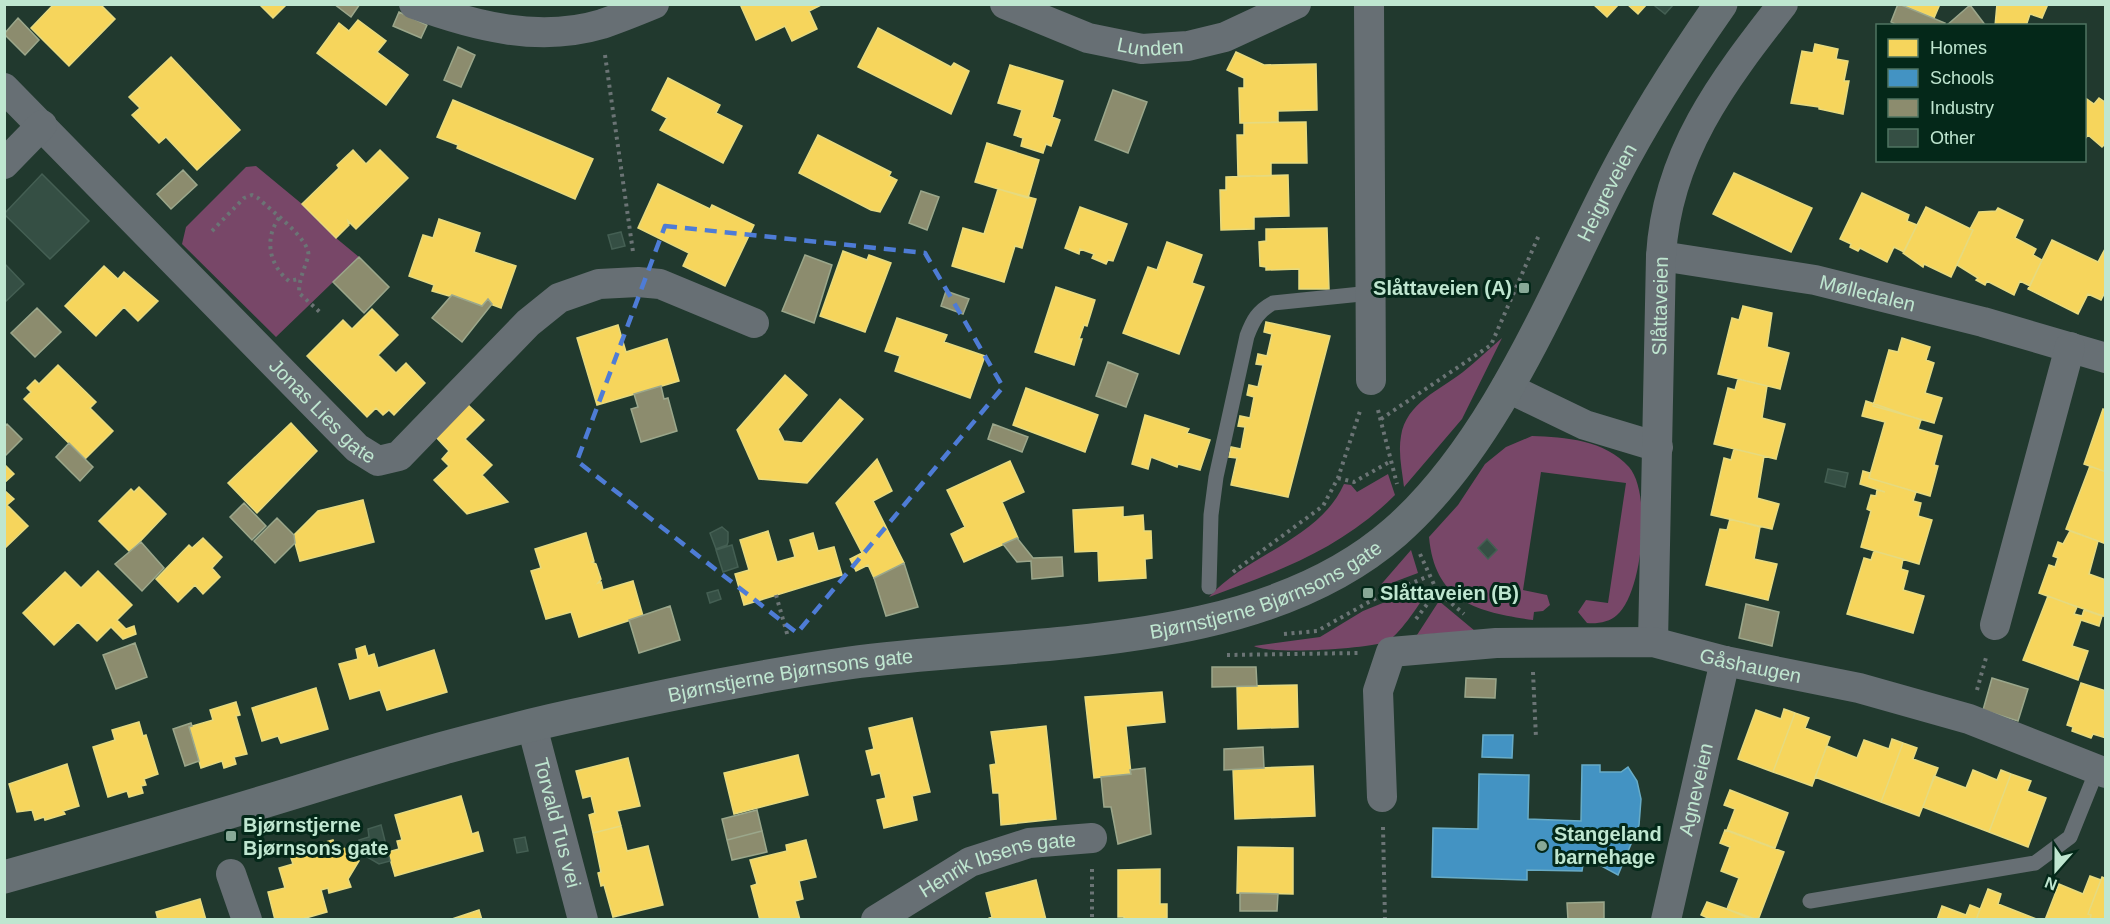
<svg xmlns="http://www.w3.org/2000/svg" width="2110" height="924" font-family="Arial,sans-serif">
<rect width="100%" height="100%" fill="#21392e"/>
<path fill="#784768" d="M256 166 302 204 336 238 359 257 276 337 182 244 186 227 246 167Z
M1502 338 1462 419 1404 487C1402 470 1398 453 1401 436 1406 403 1440 390 1463 372 1477 361 1489 349 1502 338Z
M1532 436C1565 437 1605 440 1629 467 1652 493 1643 593 1617 615 1610 622 1597 624 1587 623L1578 612 1586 600 1608 603 1626 483 1541 472 1523 590 1547 595 1550 605 1543 611 1534 612 1533 620C1477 612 1435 602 1429 537L1458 505 1485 464 1506 447Z
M1388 474 1395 495C1341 549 1279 571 1209 597 1246 555 1320 539 1344 484L1351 485 1357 492Z
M1411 550 1418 573 1378 588Z
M1422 587 1427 593C1418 605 1399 637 1385 642 1365 649 1271 655 1254 646L1320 637 1363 611Z
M1439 601 1475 631 1417 635Z"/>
<path fill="#f6d55c" stroke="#e6da7f" stroke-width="1.5" d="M54 4H100L115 19 69 66 31 28Z
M259 4H287L273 18Z
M740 4H823L809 11 817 29 792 41 785 26 756 40Z
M1593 4H1619L1607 17Z
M1627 4H1647L1638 14Z
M1899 4H1940L1934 18Z
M1997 4H2048L2042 18 2030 14 2026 26H1995Z
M358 20 386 41 377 52 408 75 386 105 317 53 339 23 349 31Z
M878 28 951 67 954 63 969 71 951 114 858 67Z
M1815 44 1838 49 1836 59 1848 61 1844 81H1849L1843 114 1819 109V107L1791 103 1802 51 1813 53Z
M1236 52 1264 65 1316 64 1317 110 1278 111V122L1240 123 1239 88H1244V78L1227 70Z
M171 57 240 130 197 170 166 137 159 143 132 115 140 108 129 97Z
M1010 65 1063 81 1052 117 1060 120 1051 146 1046 144 1043 153 1021 146 1023 138 1014 135 1022 110 998 103Z
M668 78 720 105 716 113 742 126 723 163 660 130 667 118 652 110Z
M2084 97 2094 104 2099 98 2106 103V143L2102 147 2088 135 2084 140Z
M453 100 593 159 575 199 457 148 458 145 437 137Z
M1306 122 1307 163H1271V176H1238L1237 135H1244V123Z
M818 135 891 172 889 176 897 180 880 212 871 210 799 173Z
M987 143 1039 160 1028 198 975 182Z
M353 150 366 164 380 150 408 178 356 229 348 221 349 225 336 238 302 204 339 168 337 165Z
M1734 173 1812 208 1791 252 1713 214Z
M1288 175 1289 216 1254 217V229L1221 230 1220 190H1226V177Z
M658 184 710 209 712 205 754 225 725 286 683 266 689 253 638 228Z
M998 189 1036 199 1022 248 1015 246 1004 282 952 266 963 228 984 234Z
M1862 193 1909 215 1907 221 1917 225 1904 252 1894 247 1887 262 1860 248 1858 251 1850 247 1851 244 1840 239Z
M1080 207 1127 224 1113 261 1108 260 1106 264 1092 258 1094 254 1080 249 1079 254 1065 248Z
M1926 207 1973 230 1951 277 1924 264 1923 267 1903 253Z
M1998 208 2023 220 2015 238 2036 249 2033 255 2042 260 2030 286 2020 281 2014 295 1987 281 1985 285 1976 280 1978 278 1957 265 1973 230 1970 229 1979 212 1996 211Z
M439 219 480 233 474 252 516 266 501 308 490 304 488 299 482 306 452 295 449 296 432 291 434 285 409 276 423 235 433 238Z
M1327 228 1329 289H1299V269L1266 270V267L1260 266 1259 242 1266 241V229Z
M2052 240 2098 262 2106 247V290L2101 300 2088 294 2078 314 2028 289Z
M1167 242 1202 255 1192 283 1204 287 1179 354 1123 333 1148 267 1157 270Z
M843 251 867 260 869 255 891 263 865 332 820 316Z
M104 266 118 279 124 272 158 301 138 321 124 307 96 336 65 306Z
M1056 287 1095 300 1087 326 1084 325 1079 339H1082L1074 365 1035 352Z
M1743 306 1772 313 1767 347 1789 353 1780 389 1718 374 1732 318 1739 320Z
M372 309 398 335 378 355 396 373 406 363 425 383 394 415 389 410 383 415 376 408 367 417 307 356 343 320 352 329Z
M897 318 947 335 944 342 985 356 970 398 895 371 900 356 885 351Z
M1266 322 1330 336 1288 497 1231 485 1237 458 1229 457 1231 447 1241 449 1245 427 1238 426 1240 416 1250 418 1254 397 1247 395 1249 385 1258 387 1263 365 1256 364 1258 354 1267 356 1272 334 1264 332Z
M618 325 626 352 667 339 679 381 597 405 577 338Z
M1902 338 1930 347 1926 360 1934 363 1925 393 1942 398 1934 423 1873 406 1889 350 1898 352Z
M58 365 96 402 90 408 113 431 85 459 24 399 31 392 27 388 35 380 39 384Z
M785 375 807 395 778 429 784 441 802 443 840 399 863 419 807 483 759 479 737 430Z
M1738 379 1767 386 1762 418 1785 424 1776 459 1714 444 1728 388 1735 390Z
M1026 388 1098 415 1085 452 1013 425Z
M1866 401 1921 420 1918 429 1942 436 1934 465 1938 466 1930 496 1869 478 1885 422 1862 416Z
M467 404 484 420 465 439 492 465 482 475 508 502 467 514 434 480 449 466 442 459 449 451 435 436Z
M2103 409 2106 410V472L2084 464Z
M1145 415 1189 429 1187 433 1210 440 1200 470 1178 464 1177 467 1151 457 1148 469 1132 464Z
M291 423 317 451 257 513 228 483Z
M1734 449 1764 456 1757 498 1779 504 1772 529 1711 515 1724 458 1731 460Z
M877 459 892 491 873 501 904 563 874 578 868 565 856 571 850 559 862 553 836 503Z
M1010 461 1024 492 1002 502 1018 538 964 562 951 534 965 527 947 490Z
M4 464 14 474 4 483Z
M2090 466 2106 472V544L2066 529Z
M1863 471 1870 473 1869 478 1916 492 1913 501 1921 503 1918 516 1932 520 1919 564 1861 547 1871 511 1867 509 1871 495 1876 496 1877 490 1885 492 1860 484Z
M139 487 166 514 130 552 99 521 131 489 134 492Z
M4 490 14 499 7 505 28 526 4 549Z
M363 500 374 542 300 561 293 536 318 511Z
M1123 507V517L1143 515 1144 531H1151L1152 558 1145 559 1146 578 1099 581 1098 551 1075 552 1073 510Z
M1730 519 1760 527 1754 559 1777 564 1768 600 1706 585 1720 529 1727 530Z
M768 531 777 562 795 557 790 540 813 533 818 551 834 547 842 575 744 605 735 574 749 570 740 540Z
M2070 531 2098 541 2089 574 2106 580V617L2039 593 2049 565 2055 567 2058 558 2053 556 2058 542 2063 544Z
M586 533 594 561 592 562 596 564 601 579 598 583 601 582 603 590 633 581 643 616 579 637 571 612 546 619 531 571 541 568 535 549Z
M203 538 222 557 212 568 220 577 203 594 195 585 178 602 156 579 189 545 192 548Z
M1874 551 1903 559 1901 569 1908 571 1903 590 1924 596 1913 633 1847 614 1864 558 1871 560Z
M98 571 132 605 117 620 126 629 134 626 136 634 123 639 111 627 97 641 78 622 54 645 23 613 65 572 81 588Z
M2048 596 2077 607 2074 614 2082 616 2084 610 2102 616 2099 626 2081 620 2072 646 2088 651 2078 680 2023 660Z
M365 646 368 656 374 654 378 668 434 650 447 692 387 710 380 690 350 699 339 664 358 659 356 649Z
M2081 683 2106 691V738L2093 734 2091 738 2072 731 2073 727 2067 725Z
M1297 685 1298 727 1238 729 1237 686Z
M316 688 328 729 281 743 278 736 262 741 252 708Z
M1162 692 1165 722 1126 726 1131 774 1094 778 1085 697Z
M236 702 240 715 236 716 247 754 234 757 236 764 224 768 222 761 201 768 189 727 213 720 210 710Z
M1784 709 1795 713 1773 772 1738 759 1756 710 1781 719Z
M1795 713 1809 718 1805 728 1830 737 1812 786 1773 772Z
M912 718 930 792 912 796 917 820 884 828 877 800 886 798 880 773 872 775 866 751 874 749 869 728Z
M139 722 143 736 146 735 158 774 144 779 146 785 141 786 143 793 129 797 127 791 108 797 93 747 115 740 112 730Z
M1046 726 1056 819 1001 825 999 793H993L990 765 996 764 991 732Z
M1892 739 1903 743 1881 802 1815 777 1827 746 1857 758 1864 740 1889 749Z
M1903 743 1917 748 1913 759 1938 768 1919 816 1881 802Z
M798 755 808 795 734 814 724 773Z
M628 758 640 806 617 811 621 826 593 833 589 815 595 813 591 796 583 798 576 771Z
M67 764 79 806 63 811 65 814 45 820 44 817 35 820 32 810 17 812 9 784Z
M1313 766 1315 816 1235 819 1233 769Z
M1973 770 1997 780 2001 770 2011 774 1989 832 1923 807 1934 776 1966 788Z
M2011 774 2031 781 2027 791 2046 798 2028 847 1989 832Z
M1730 790 1788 813 1775 848 1727 830 1735 809 1724 805Z
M461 796 472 834 478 832 483 851 395 876 388 852 399 849 397 841 402 840 395 815Z
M621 826 627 851 648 846 663 905 613 917 604 885 601 886 598 873 601 872 593 833Z
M1725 830 1784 852 1758 920 1727 909 1739 878 1721 871 1730 847 1720 843Z
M333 840 336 850 344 848 359 861 348 879 351 887 329 893 328 888 321 890 327 912 299 920H275L268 892 285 888 279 868 293 864 289 852Z
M806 840 816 877 799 881 803 899 795 901 800 920H760L751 886 757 884 750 860 787 851 786 845Z
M1238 847 1293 848V894L1237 893Z
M1160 869V904H1167V920H1124V917H1118V870Z
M2090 876 2101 880 2088 914 2091 915 2090 920H2045L2059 884 2083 894Z
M2102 877 2106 879V920H2090L2091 915 2088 914Z
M1036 880 1046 920H985L992 917 986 893Z
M1988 889 2001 894 1998 904 2039 920H1976Z
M200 899 206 920H158L156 912Z
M1707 902 1727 909 1753 920H1712L1701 915Z
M1970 905 1980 909 1976 920H1937L1942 906 1966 915Z
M479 910 482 920H449Z"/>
<path fill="#4393c3" stroke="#68acc7" stroke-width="1.5" d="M1483 735H1513L1512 758 1482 757Z
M1582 765H1600V772H1621L1628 767 1637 781 1641 799 1639 825 1618 875 1598 864H1583L1582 871 1527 870V880L1432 877 1433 828 1478 829 1479 774 1529 775 1528 819 1581 821Z"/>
<path fill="#8c8c6e" stroke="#9ba78b" stroke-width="1.5" d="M334 4H360L351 17Z
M1898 4H1899L1945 23 1943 26H1899L1891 22Z
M1970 5 1986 26H1946Z
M399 12 427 25 421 38 393 26Z
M18 18 39 40 25 55 4 34Z
M458 47 475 55 461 87 444 80Z
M1113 90 1147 102 1128 153 1095 140Z
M183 170 197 185 171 209 157 194Z
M921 191 939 197 927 230 909 223Z
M805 255 832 265 814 323 782 311Z
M359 257 389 287 364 313 333 282Z
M946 291 969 299 963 314 941 306Z
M452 295 482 306 488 299 492 304 462 342 432 318Z
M37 308 61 332 35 357 11 333Z
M1108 362 1138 374 1126 407 1096 396Z
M661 386 664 399 668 398 677 431 641 442 631 409 638 407 634 394Z
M7 424 22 439 4 457V427Z
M993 424 1028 437 1022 452 988 439Z
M69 443 93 467 80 481 56 457Z
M244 503 266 526 252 540 230 517Z
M277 518 294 535 295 543 275 563 254 541Z
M1017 538 1033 558 1062 557 1063 576 1032 579 1031 561 1017 562 1003 544Z
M141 542 164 568 142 591 115 564Z
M904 563 918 607 886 616 874 578Z
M1746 604 1779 612 1772 646 1739 638Z
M670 606 680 640 639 653 629 620Z
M135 643 147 677 116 689 103 655Z
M1212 667H1256L1257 686 1212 687Z
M1466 678 1496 679 1495 698 1465 697Z
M1992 678 2028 689 2018 721 1983 710Z
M191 723 192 726 189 727 199 761 185 766 173 729Z
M1263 747 1264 768 1224 770V749Z
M1145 768 1151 834 1118 844 1111 807H1104L1101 777 1131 774 1130 770Z
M757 810 762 831 727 840 722 819Z
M762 831 767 852 732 860 727 840Z
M1240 893 1278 894 1277 911H1240Z
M1604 902V920H1568L1567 903Z"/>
<path fill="#354f44" stroke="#445f53" stroke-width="1.5" d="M1656 4H1674L1665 14 1655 6Z
M42 174 89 221 50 259 4 214Z
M621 232 625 246 612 249 608 235Z
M4 263 24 284 4 303Z
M1828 469 1848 473 1845 487 1825 482Z
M722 527 728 532V542L727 545 716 549 710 533Z
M1487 539 1497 550 1488 559 1478 548Z
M732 545 738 567 723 572 716 550Z
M718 590 721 599 710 603 707 593Z
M381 825 390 861 379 864 362 854 359 840 369 837 368 829Z
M525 837 528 851 517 853 514 839Z"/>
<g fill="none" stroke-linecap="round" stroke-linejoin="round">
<path stroke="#6b7475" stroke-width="4" stroke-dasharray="3 4.5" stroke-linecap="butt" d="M605 55 633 252
M279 218C264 239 269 265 289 281L299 279
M212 231 244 198 252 195 258 198C270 210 313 241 308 257 304 270 299 279 299 293L322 314
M1378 410 1397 484
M1381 419 1491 345 1539 235
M1338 478 1354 482 1391 461
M1420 554 1437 591 1464 614
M1233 572 1323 506 1338 478 1361 408
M776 595 788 637
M1416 619 1437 591
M1284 634 1317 631 1378 597 1429 576
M1227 655 1359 653
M1533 672 1536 738
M1977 690 1987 654
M1383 827 1385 920
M1092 869V920"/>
<path stroke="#676f74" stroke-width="15" d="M1209 587 1211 515 1216 477 1247 336C1253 320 1258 311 1273 303L1371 293
M1810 901 2035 863 2070 837 2097 770"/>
<g stroke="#676f74" stroke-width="30">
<path d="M414 4C474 26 539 43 602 24 620 18 637 11 654 4"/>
<path id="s1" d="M1005 4 1088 38 1142 49 1188 46 1225 37 1296 4"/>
<path d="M1369 4 1371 380"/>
<path id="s2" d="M4 88 357 448 378 461 399 456 528 323 559 298 599 284 638 282 660 284 754 323"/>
<path d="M4 164 42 125"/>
<path id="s3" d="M1661 256 1815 280 1983 322 2106 358"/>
<path d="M1506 387 1585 425 1658 447"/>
<path d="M1995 625 2070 347"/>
<path id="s4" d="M1653 642 1661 256C1667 154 1722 82 1783 4"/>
<path id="s5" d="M532 726 583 920"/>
<path id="s6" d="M1382 797 1378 691 1391 652 1496 643 1653 642 1725 661 1859 688 1969 719 2106 773"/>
<path d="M231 874 247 920"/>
<path id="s7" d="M876 920 970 862 1029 843 1092 838"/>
<path id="s8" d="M1666 920 1725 661"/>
</g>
<path stroke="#677074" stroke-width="33" id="s9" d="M4 877C101 850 198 822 293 793 392 762 493 732 594 711 678 693 763 675 849 663 1023 639 1256 654 1395 532 1495 444 1552 298 1612 181 1644 119 1681 61 1721 4"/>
</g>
<path fill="none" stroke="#4e7cd6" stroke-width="4.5" stroke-dasharray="12 8" stroke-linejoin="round" d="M665 226 925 253 1003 387 797 633 577 461Z"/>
<g fill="#88a997" stroke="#042819" stroke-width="2">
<rect x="1518" y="282" width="12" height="12" rx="3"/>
<rect x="1362" y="587" width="12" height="12" rx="3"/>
<rect x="225" y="830" width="12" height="12" rx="3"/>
<circle cx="1542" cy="846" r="6"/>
</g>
<g text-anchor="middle" stroke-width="6" stroke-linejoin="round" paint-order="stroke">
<g font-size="20" fill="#bfe6d0" stroke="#042819">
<text dy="7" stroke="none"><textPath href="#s1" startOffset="153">Lunden</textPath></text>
<text dy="7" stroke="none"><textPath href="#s9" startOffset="1846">Heigreveien</textPath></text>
<text dy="7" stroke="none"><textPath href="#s3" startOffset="210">Mølledalen</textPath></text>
<text dy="7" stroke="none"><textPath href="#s4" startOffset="336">Slåttaveien</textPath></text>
<text dy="7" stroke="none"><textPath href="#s2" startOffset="454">Jonas Lies gate</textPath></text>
<text dy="7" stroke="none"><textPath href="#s9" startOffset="1299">Bjørnstjerne Bjørnsons gate</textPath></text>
<text dy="7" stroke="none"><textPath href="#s6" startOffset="510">Gåshaugen</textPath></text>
<text dy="7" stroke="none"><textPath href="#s9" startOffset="813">Bjørnstjerne Bjørnsons gate</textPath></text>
<text dy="7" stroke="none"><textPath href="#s8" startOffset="134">Agneveien</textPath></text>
<text dy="7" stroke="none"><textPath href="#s5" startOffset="100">Torvald Tus vei</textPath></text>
<text dy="7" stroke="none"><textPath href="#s7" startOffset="136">Henrik Ibsens gate</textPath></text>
</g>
<g font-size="20" font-weight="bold" fill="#bfe6d0" stroke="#042819" text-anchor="start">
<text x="1512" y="295" text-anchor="end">Slåttaveien (A)</text>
<text x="1380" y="600">Slåttaveien (B)</text>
<text x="243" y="832">Bjørnstjerne<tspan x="243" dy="23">Bjørnsons gate</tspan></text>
<text x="1554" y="841">Stangeland<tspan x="1554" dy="23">barnehage</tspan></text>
</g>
</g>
<rect width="2110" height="924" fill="none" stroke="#bfe6d0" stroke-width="12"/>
<rect x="1876" y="24" width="210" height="138" fill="#042819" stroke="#4f7462" stroke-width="1.5"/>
<rect x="1888" y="39" width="30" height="18" fill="#f6d55c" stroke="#4f7462" stroke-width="1.5"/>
<text x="1930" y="54" font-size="18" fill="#bfe6d0">Homes</text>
<rect x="1888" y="69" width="30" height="18" fill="#4393c3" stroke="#4f7462" stroke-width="1.5"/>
<text x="1930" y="84" font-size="18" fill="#bfe6d0">Schools</text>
<rect x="1888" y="99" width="30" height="18" fill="#8c8c6e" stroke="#4f7462" stroke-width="1.5"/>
<text x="1930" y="114" font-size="18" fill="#bfe6d0">Industry</text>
<rect x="1888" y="129" width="30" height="18" fill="#354f44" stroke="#4f7462" stroke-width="1.5"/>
<text x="1930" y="144" font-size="18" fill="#bfe6d0">Other</text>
<g transform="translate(2056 870) rotate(201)" stroke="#042819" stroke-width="4.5" paint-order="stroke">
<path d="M0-4.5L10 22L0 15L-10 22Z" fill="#bfe6d0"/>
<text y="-9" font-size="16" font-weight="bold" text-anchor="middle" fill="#bfe6d0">N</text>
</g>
</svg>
